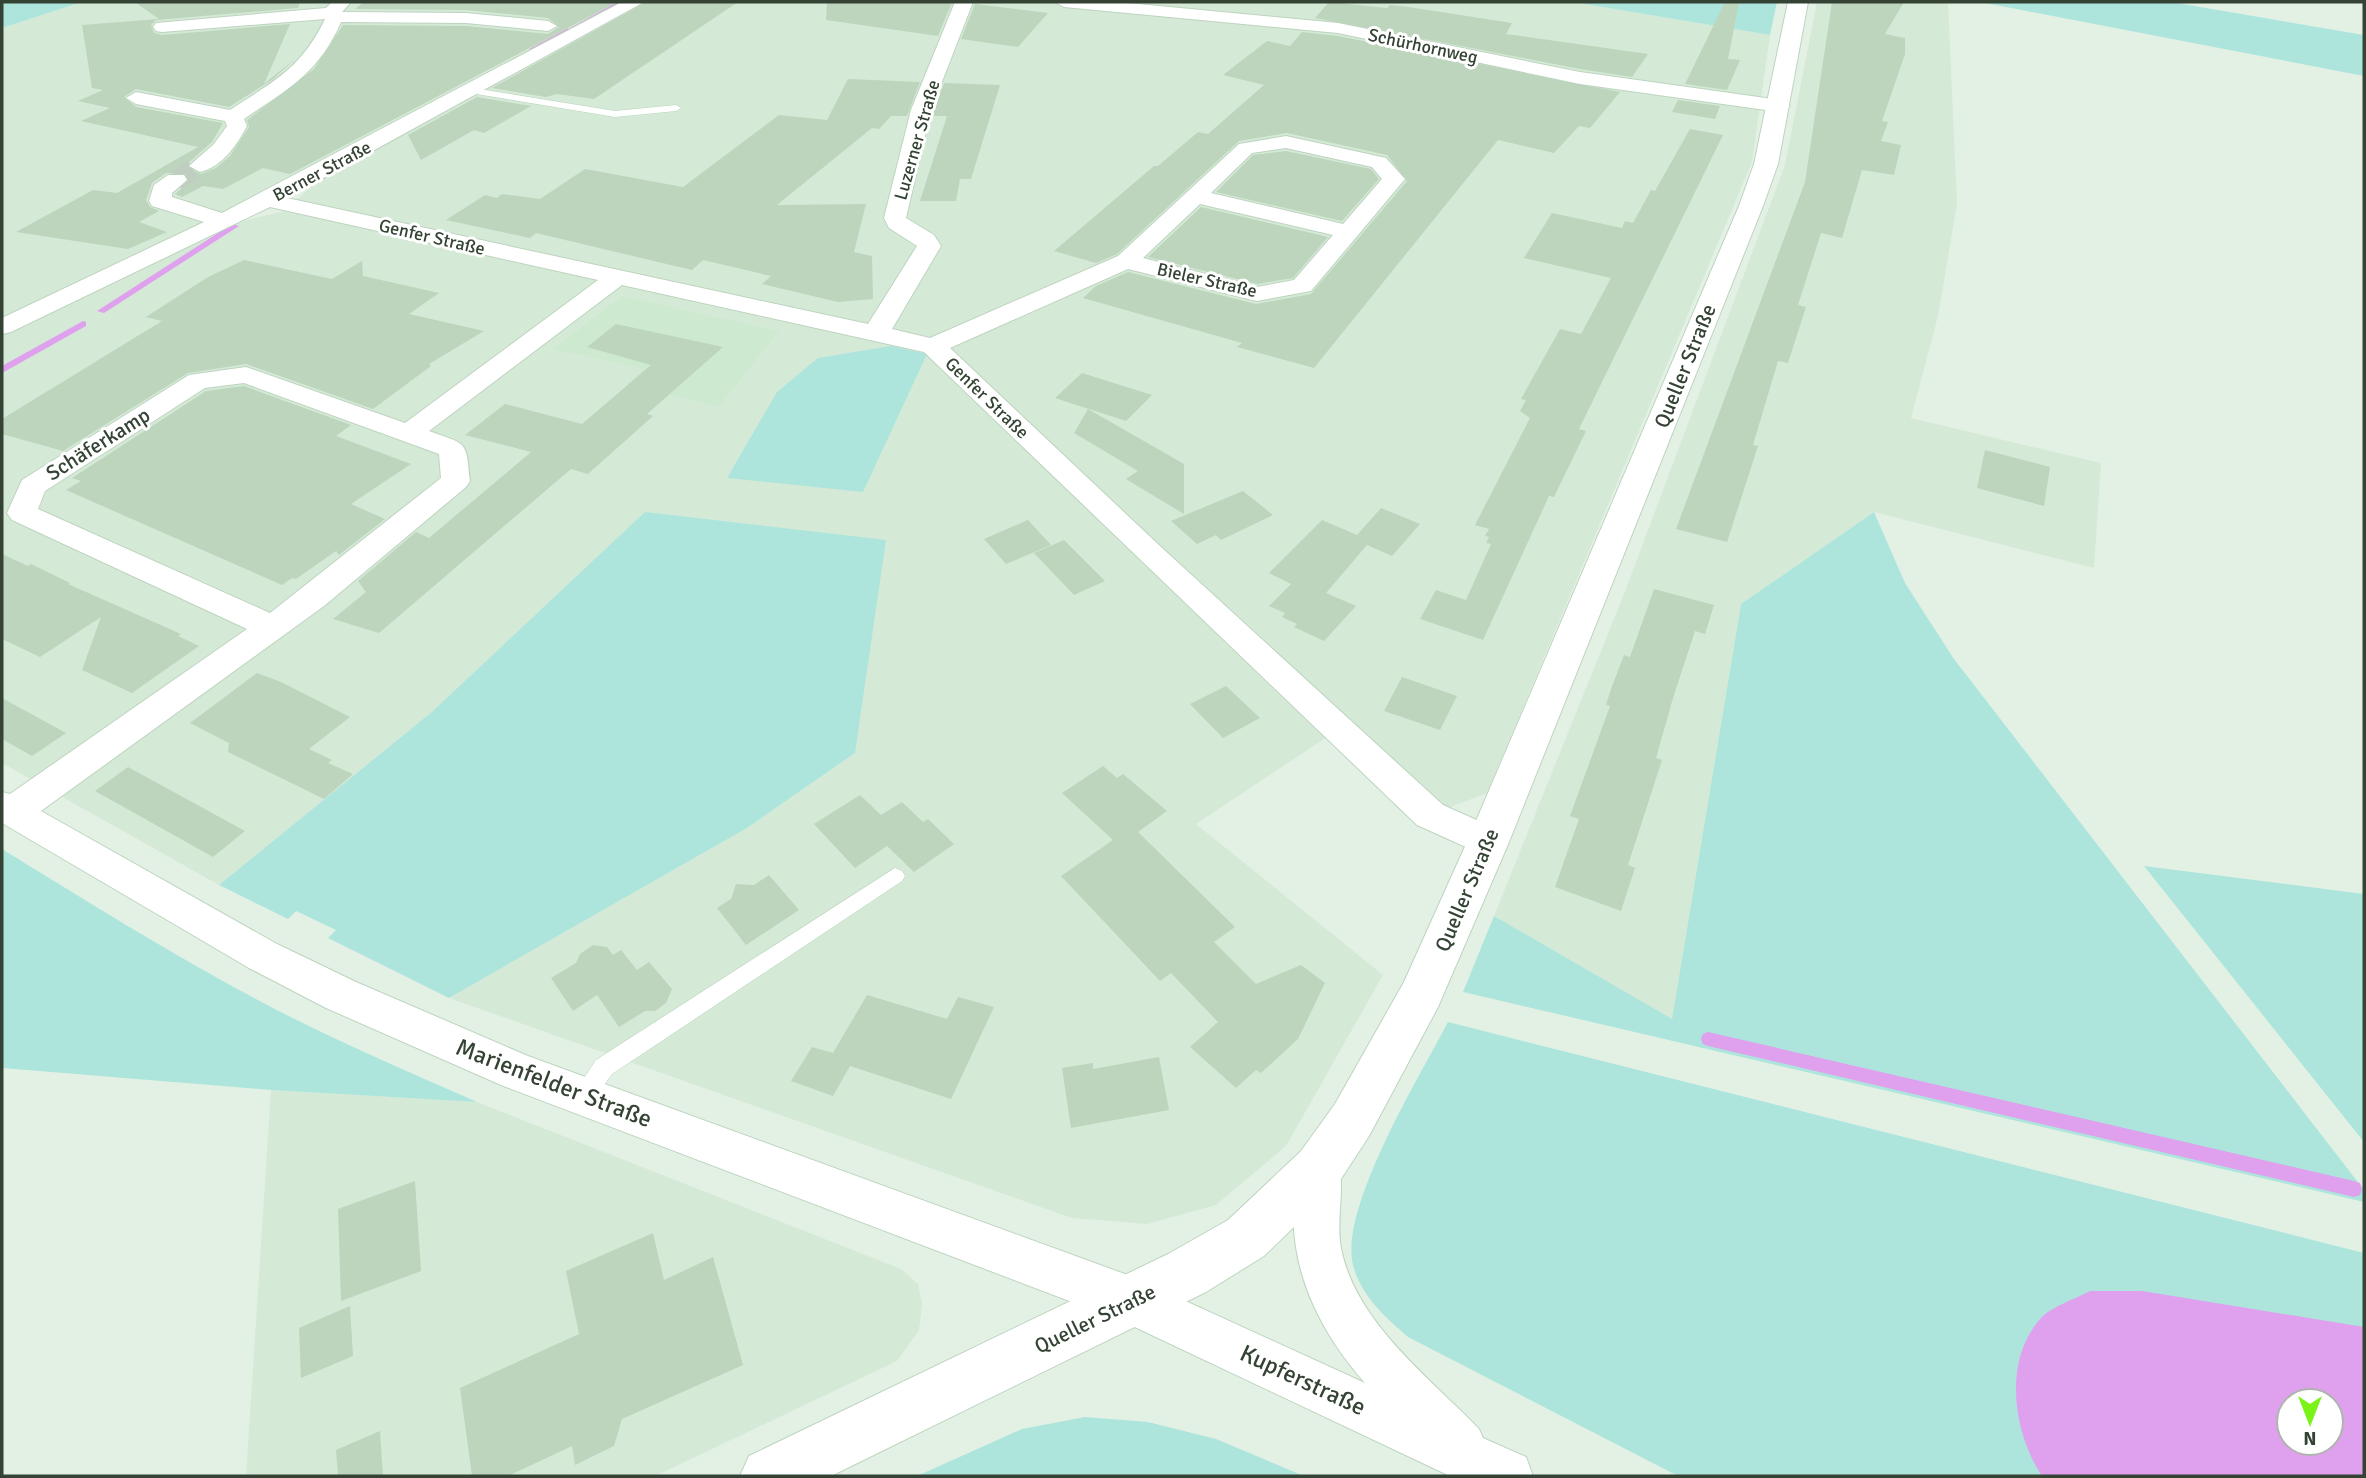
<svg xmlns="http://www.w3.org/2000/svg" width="2366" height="1478" font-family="Signika,sans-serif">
<rect width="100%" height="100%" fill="#e3f1e5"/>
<path fill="#d5e9d7" d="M82 2H624L261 197 2 317V28Z
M647 2H1572L1770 35 1752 162 1487 793 1443 810 934 338 297 200 317 180Z
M1817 2H1948L1957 204 1938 316 1911 418 2101 463 2094 568 1874 512 1741 604 1672 1020 1494 916 1626 589 1785 165Z
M284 211 931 349 1327 737 1196 824 1383 975 1286 1146 1216 1205 1147 1224 1072 1218 449 998 747 828 855 753 433 711 219 885 2 763V335L242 221Z
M271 1090 477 1102 901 1269 918 1284 922 1304 919 1330 897 1361 655 1476H246Z"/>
<path fill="#cdead1" d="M622 296 779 331 719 407 626 384 644 369 553 349Z"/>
<path fill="#ade5dd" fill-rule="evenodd" d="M2 2H82L2 28Z
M1572 2H1777L1770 35Z
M1980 2H2171L2364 35V76Z
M891 346 927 354 863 492 727 478 777 392 818 358Z
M645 512 886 540 855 753 747 828 449 998 328 938 336 930 296 911 288 919 219 885 433 711Z
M1874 512 1905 583 1954 659 2364 1190V1202L1463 992 1494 916 1672 1019 1741 604Z
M2 849C85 900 168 952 254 998 327 1037 402 1069 477 1102L271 1090 2 1068Z
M2144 866 2364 894V1142Z
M1448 1022 2364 1253V1476H1678L1408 1337C1385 1317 1361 1296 1353 1265 1339 1208 1420 1076 1448 1022ZM2289 1401H2331V1443H2289Z
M1085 1417 1148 1422 1216 1439 1304 1476H917L1022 1429Z"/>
<path fill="#dfa0ed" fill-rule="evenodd" d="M2090 1291H2142L2364 1327V1476H2042C2013 1433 2002 1359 2042 1317 2053 1306 2075 1299 2090 1291ZM2289 1401H2331V1443H2289Z"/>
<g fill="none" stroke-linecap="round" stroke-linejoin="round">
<path fill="#dfa0ed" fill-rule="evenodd" d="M617 2H624L575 29 570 28Z
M568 28 570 31 534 50 529 49Z
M232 224 239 226 104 313 97 311Z
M83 321 86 322V326L2 373V366Z
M1708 1032 2354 1181 2360 1183 2362 1189 2360 1195 2354 1197 1708 1046 1703 1044 1701 1039 1703 1034Z"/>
</g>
<path fill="#bcd5bc" d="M135 2H300L298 8 156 20 151 25 154 33 162 35 290 24 264 84 295 59 272 80 259 88 229 107 136 89 124 97 136 107 223 123 212 142 187 164 188 168 201 174 216 168 230 156 249 127 247 120 314 69 343 25 466 26 548 34 559 27 548 18 466 10 355 9 364 2H617L290 174 263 168 223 189 203 186 182 197 175 194 189 182 186 174 166 173 152 183 146 200 150 207 159 211 139 222 167 232 128 249 16 232 93 190 117 193 198 147 81 121 110 108 78 101 103 90 92 88 82 25 159 19Z
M646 2H738L594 99 557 94 546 97 492 88Z
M827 2H952L938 36 826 20Z
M1329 2 1387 8 1390 5 1409 7 1512 23 1506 34 1648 54 1632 77 1580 69 1315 18Z
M1725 2H1739L1728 59 1740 60 1727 90 1685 84Z
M1832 2H1904L1885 34 1905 38V54L1882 121 1888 122 1881 141 1901 145 1894 175 1862 170 1842 238 1821 233 1798 305 1806 307 1788 363 1778 361 1753 445 1758 446 1727 542 1676 529 1805 182Z
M975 4 1048 13 1018 47 961 39Z
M1302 32 1338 36 1620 92 1590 128 1579 126 1554 153 1498 140 1314 368 1237 347 1242 343 1083 298 1096 286 1128 272 1256 304 1311 294 1407 181 1387 155 1287 133 1239 141 1117 254 1096 263 1054 251 1154 166H1158L1198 132 1208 134 1264 85 1223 75 1267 41 1290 46Z
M848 79 920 82 907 116H891L879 129 872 128 777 205 866 204 854 252 872 256 873 299 838 302 762 284 771 276 703 260 692 270 536 233 530 238 446 220 485 195 497 198 502 194 540 199 585 169 683 187 779 115 827 120Z
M944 83 1000 85 971 179H960L956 201H920L947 116H932Z
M477 97 531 106 484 133 474 130 421 160 408 135Z
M1678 100 1720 106 1715 119 1672 112Z
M1690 129 1723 135 1579 429 1586 431 1554 497 1549 496 1483 640 1420 619 1436 590 1466 600 1491 544 1486 543 1489 537 1485 536 1489 529 1475 525 1530 418 1520 411 1526 400 1521 399 1560 329 1581 334 1611 278 1524 258 1552 213 1622 228 1625 221 1633 223 1651 190 1655 191Z
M1286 151 1371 169 1379 179 1342 221 1216 192 1253 155Z
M1201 207 1328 237 1293 278 1257 284 1148 257Z
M244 260 332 279 362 261 363 276 439 293 409 314 484 331 429 364 431 366 373 409 246 364 188 373 63 451 2 434V419L162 321 146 317 208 277Z
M616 324 723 347 647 414 653 416 588 474 571 469 379 633 333 619 366 592 358 581 416 532 429 538 531 452 465 435 505 404 582 424 651 365 587 347Z
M1082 373 1152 395 1126 421 1055 398Z
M244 386 351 425 336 436 411 464 351 504 385 519 339 555 336 551 296 579 292 578 282 585 66 490 81 481 72 478 206 391Z
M1088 409 1184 464V514L1126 479 1138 471 1074 433Z
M1985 450 2050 467 2044 506 1977 488Z
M1243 491 1273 515 1221 540 1216 535 1197 544 1171 521Z
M1381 508 1420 524 1392 556 1367 545 1326 593 1356 606 1324 641 1294 627 1297 624 1282 617 1285 613 1269 606 1291 584 1269 573 1322 520 1357 535Z
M1028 520 1051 545 1006 564 984 539Z
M1064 540 1105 581 1074 595 1034 553Z
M2 554 28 566 31 564 70 583 68 584 181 634 178 636 199 646 132 693 82 670 101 617 40 657 2 639Z
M1654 589 1714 605 1705 634 1695 631 1673 698 1656 758 1662 760 1628 865 1635 868 1621 911 1555 887 1579 819 1570 816 1610 706 1606 705 1611 689 1624 655 1630 657Z
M257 673 281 682 350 717 309 749 332 760 328 763 353 774 324 799 228 752 229 743 190 723Z
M1402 677 1457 696 1440 730 1384 711Z
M1226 686 1260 718 1223 738 1190 704Z
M2 698 66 733 32 756 2 739Z
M1103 766 1117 778 1123 774 1167 811 1138 832 1235 927 1214 942 1256 984 1301 965 1325 983 1298 1039 1261 1073 1256 1070 1236 1088 1190 1047 1218 1022 1171 973 1160 981 1061 876 1113 840 1062 793Z
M128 767 245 831 213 857 95 791Z
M860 795 881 815 902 802 923 822 928 819 954 844 914 872 887 846 855 868 814 824Z
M769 875 799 910 746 945 717 908 731 899 736 884 754 885Z
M593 945 607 947 613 955 621 950 637 970 649 962 672 989 666 1003 655 1011H645L619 1027 597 995 573 1011 551 978 576 963 580 954Z
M867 995 947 1019 958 997 994 1007 951 1099 850 1066 833 1096 791 1081 812 1047 833 1053Z
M1159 1057 1169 1110 1071 1128 1062 1068 1093 1063V1069Z
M415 1181 421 1271 341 1301 338 1209Z
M653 1233 664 1280 713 1257 743 1365 622 1419 614 1446 575 1465 572 1446 508 1476H472L460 1388 579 1334 566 1271Z
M350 1306 353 1356 301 1378 299 1328Z
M380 1431 383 1476H338L336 1450Z"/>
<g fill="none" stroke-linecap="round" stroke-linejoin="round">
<path stroke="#c0cec2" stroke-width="20" stroke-dasharray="20 10" stroke-linecap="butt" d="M176 180 200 166"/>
<defs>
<path id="service" d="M473 88 615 111 676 105 681 108 676 111 615 117 470 93V89Z
M895 868 902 871 905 876 902 881 612 1074 591 1103 583 1106 575 1103 572 1096 596 1060Z"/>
<path id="minor" d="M332 2H351L342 12 466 13 548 21 557 26 548 31 466 23 341 22C318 74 289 88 244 119L247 126C237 145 222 167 200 172L189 166 214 144 227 126 225 121 136 104 126 98 136 92 230 110C274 81 301 69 325 19L162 32 156 31 153 27 156 23 326 8Z
M622 2H644L287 198 868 324 917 246 889 228 884 218 911 110 955 2H973L931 110 906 218 934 235 941 246 892 329 930 338 1118 256 1239 144 1286 136 1386 158 1405 179 1311 291 1257 301 1128 269 950 348 1161 547 1443 805 1501 831 1507 842 1501 853 1488 857 1417 825 924 352 622 285 429 431C468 445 466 440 470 481L466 487 324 606 41 811 277 944 356 982 528 1056 1133 1277 1365 1383C1320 1332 1289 1270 1294 1200 1296 1183 1296 1169 1303 1153L1319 1146 1335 1153C1348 1183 1335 1216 1341 1248 1355 1322 1430 1378 1479 1429L1483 1438 1526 1457 1533 1476H1450L1122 1321 501 1085 326 1008 249 968 2 823V792L10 794 247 629 12 520 7 513 22 480 189 375 246 367 405 423 598 280 270 207 11 332 2 334V318L204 222 152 206 149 201 154 185 168 175H184L187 180 172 193V197L222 213ZM1286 148 1372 167 1382 179 1343 224 1211 193 1252 153ZM1200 204 1333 235 1294 280 1257 287 1143 258ZM244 383 439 454 441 478 270 613 38 509 45 491 205 388Z
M1055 2H1117L1338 23 1580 72 1780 100 1790 106 1780 112 1580 84 1338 33 1064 7Z"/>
<path id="tertiary" d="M1788 2H1808L1778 164 1763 206 1509 842 1438 1007 1369 1136 1337 1185 1264 1256 1206 1292 831 1476H740L749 1456 1168 1254 1228 1220 1301 1151 1335 1104 1404 982 1467 842 1739 206 1754 164Z"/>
</defs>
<use href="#service" stroke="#bdd4bf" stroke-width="1"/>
<use href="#minor" stroke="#bdd4bf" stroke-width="2"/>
<use href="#tertiary" stroke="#bdd4bf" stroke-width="2"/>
<use href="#service" fill="#fff" fill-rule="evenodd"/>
<use href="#minor" fill="#fff" fill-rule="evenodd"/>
<use href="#tertiary" fill="#fff" fill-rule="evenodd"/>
</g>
<g text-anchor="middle" stroke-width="6" stroke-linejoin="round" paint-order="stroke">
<g font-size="18" fill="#344334" stroke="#fff">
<text transform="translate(1423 46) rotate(12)" y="6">Schürhornweg</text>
<text transform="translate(917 140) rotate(-74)" y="6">Luzerner Straße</text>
<text transform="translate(322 171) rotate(-28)" y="6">Berner Straße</text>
<text transform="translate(432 237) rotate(13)" y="6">Genfer Straße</text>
<text transform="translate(1207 280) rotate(13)" y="6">Bieler Straße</text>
<text transform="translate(987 398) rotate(44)" y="6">Genfer Straße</text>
</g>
<g font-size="21" fill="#344334" stroke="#fff">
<text transform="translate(1685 366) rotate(-68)" y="7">Queller Straße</text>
<text transform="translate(98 444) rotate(-32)" y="7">Schäferkamp</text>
<text transform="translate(1467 890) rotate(-67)" y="7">Queller Straße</text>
<text transform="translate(1095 1319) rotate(-26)" y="7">Queller Straße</text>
</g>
<g font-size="24" fill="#344334" stroke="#fff">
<text transform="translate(554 1083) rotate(21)" y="8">Marienfelder Straße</text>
<text transform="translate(1303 1380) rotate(25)" y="8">Kupferstraße</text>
</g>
</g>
<rect width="2366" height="1478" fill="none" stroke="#344334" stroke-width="7"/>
<g transform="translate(2310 1422) rotate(180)"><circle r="33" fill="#ffffff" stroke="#aeb4ae" stroke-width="2"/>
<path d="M0-5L12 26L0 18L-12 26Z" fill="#79f318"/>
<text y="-10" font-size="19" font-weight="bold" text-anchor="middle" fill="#344334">N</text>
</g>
</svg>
